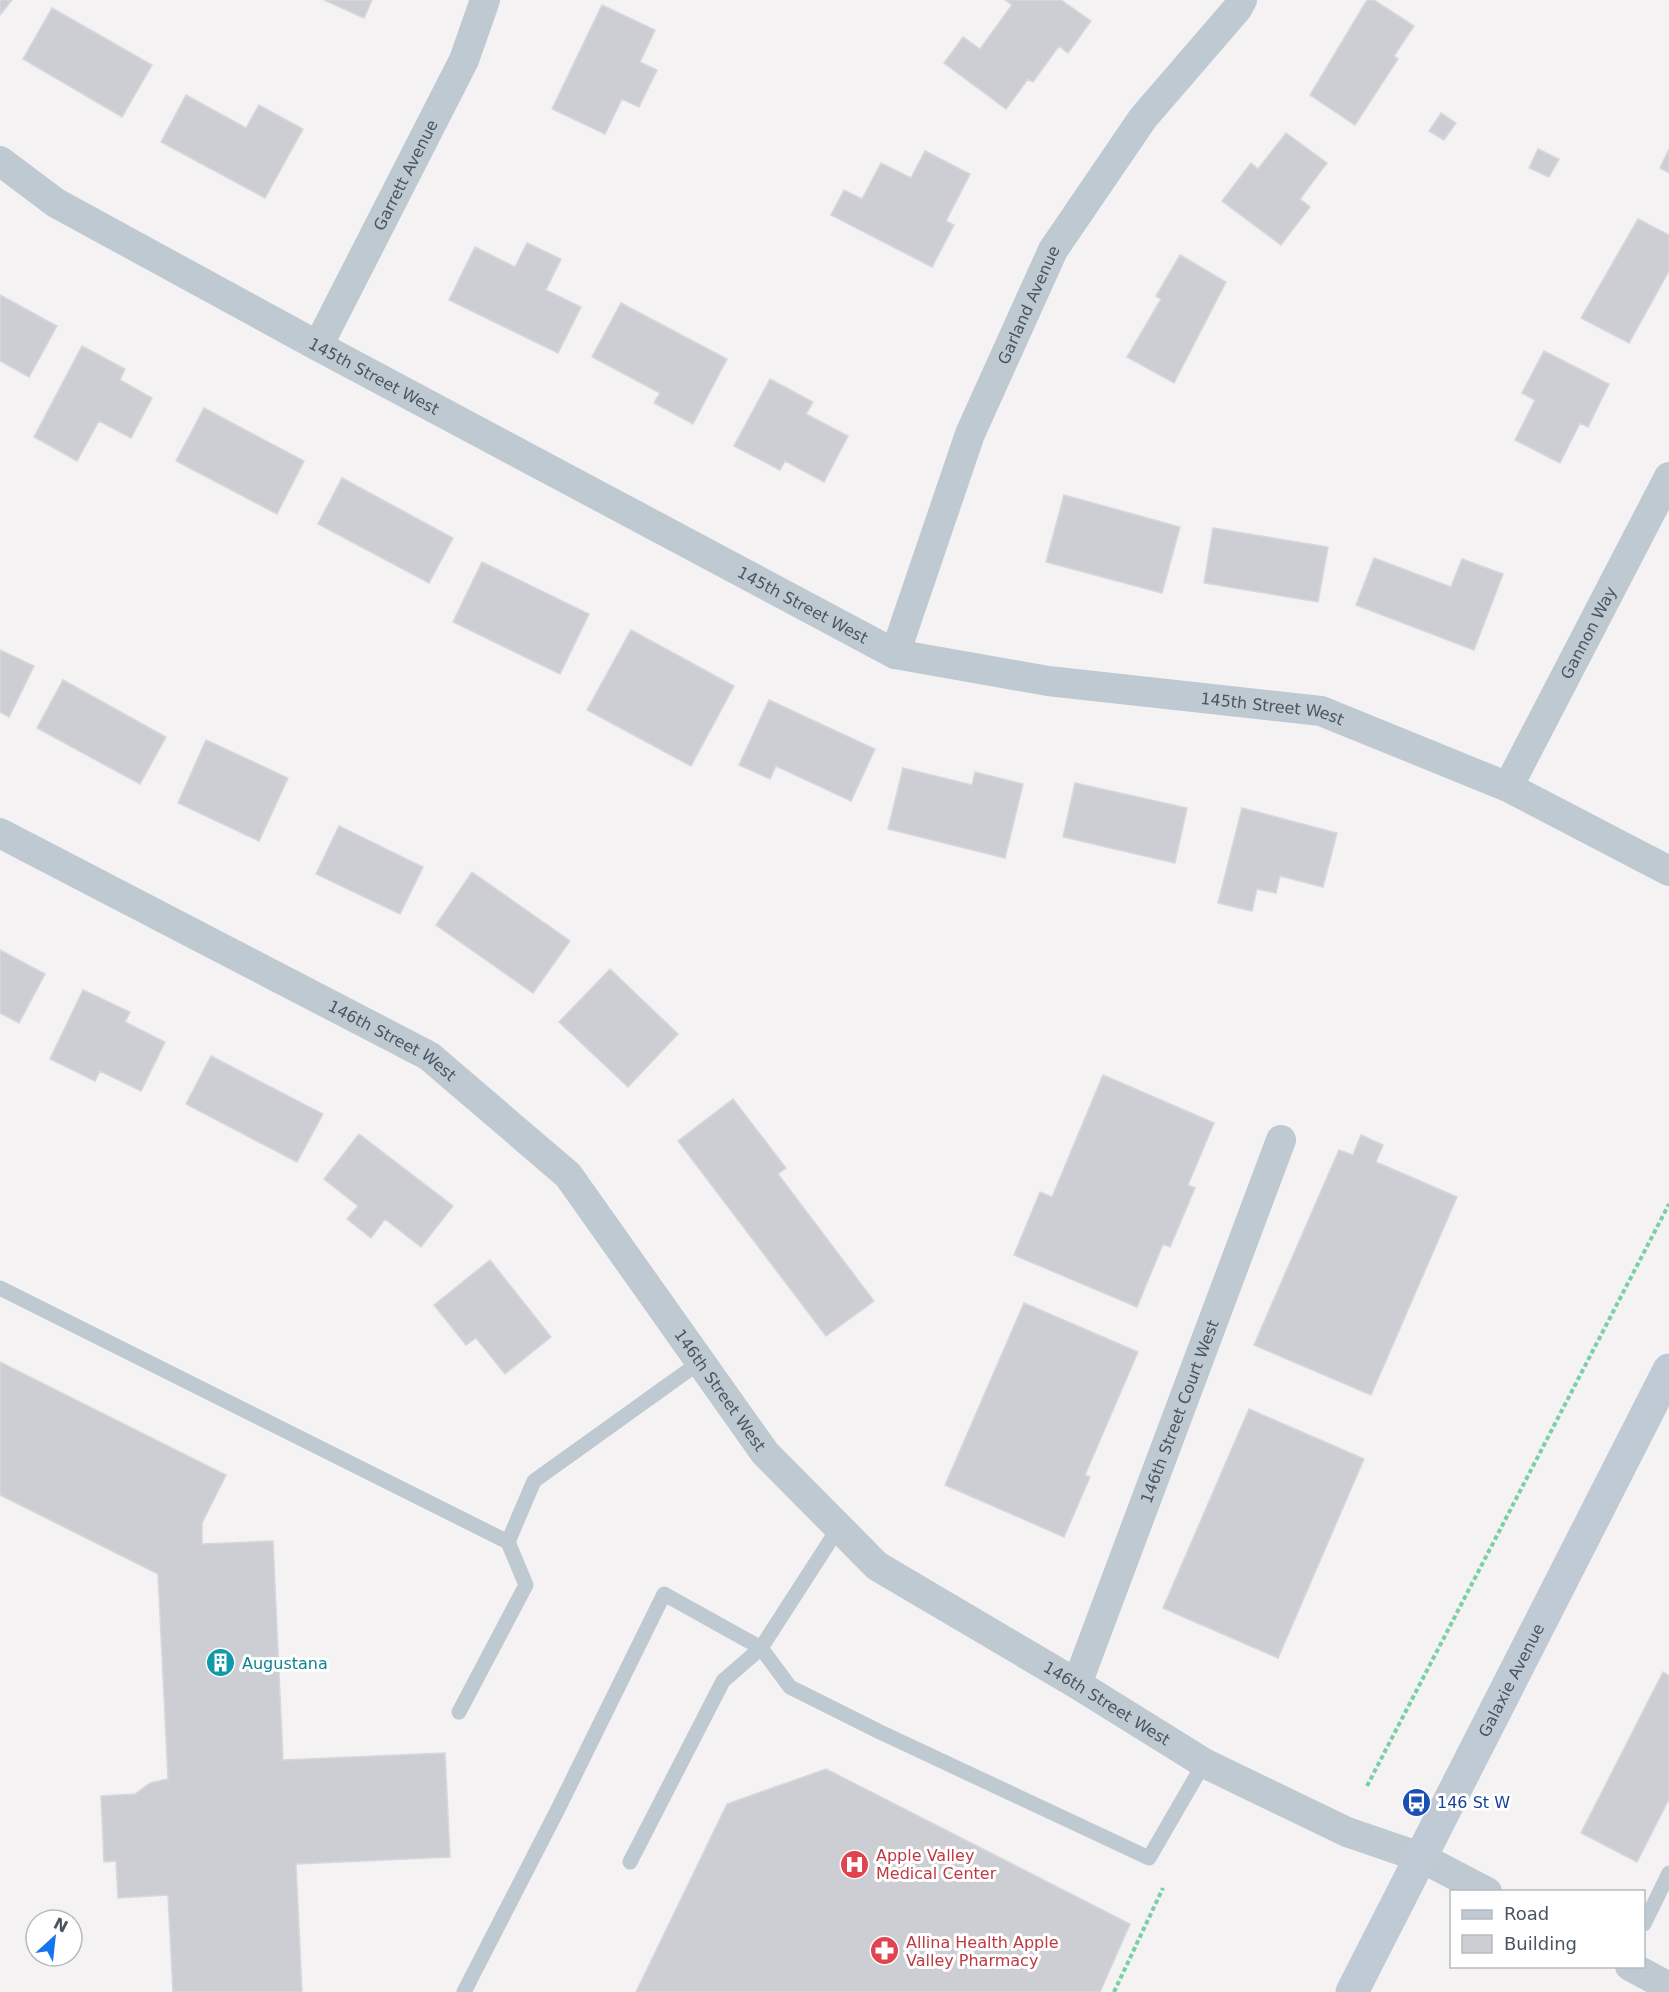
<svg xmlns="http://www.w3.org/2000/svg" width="1669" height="1992" font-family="'DejaVu Sans',sans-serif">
<rect width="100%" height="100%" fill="#f4f2f2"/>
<path fill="#ccced4" stroke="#d6d8dd" stroke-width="1.5" d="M0 0H12L0 15Z
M324 0H372L364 18Z
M1005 0H1061L1091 21 1068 53 1059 46 1033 82 1028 79 1006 109 944 63 963 37 980 49 1012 5Z
M1367 0H1374L1414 26 1394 56 1398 59 1355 125 1310 95Z
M602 5 655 30 640 62 657 70 639 107 622 99 605 134 552 109Z
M52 8 152 65 122 117 23 59Z
M186 95 246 128 259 105 303 129 265 198 161 142Z
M1441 113 1456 123 1444 140 1429 131Z
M1286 133 1327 163 1300 199 1310 207 1281 245 1222 201 1251 163 1258 169Z
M1538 149 1559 159 1549 177 1529 168Z
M1669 149V173L1660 168Z
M925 151 970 174 946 221 954 225 932 267 831 215 844 190 862 199 881 163 911 178Z
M1638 219 1669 235V271L1629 343 1581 318Z
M527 243 561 259 546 290 581 307 558 353 449 300 475 247 515 267Z
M1180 255 1226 282 1174 383 1127 357 1161 299 1156 296Z
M0 295 57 326 29 377 0 361Z
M621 303 727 359 693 424 654 403 660 393 592 357Z
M82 346 125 369 120 380 152 398 131 438 99 421 77 461 34 437Z
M1544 351 1609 384 1588 427 1580 423 1560 463 1515 440 1535 400 1522 393Z
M770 379 813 402 806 414 848 436 824 482 785 461 780 470 734 446Z
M204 408 304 461 277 514 176 461Z
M342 478 453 538 429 583 318 524Z
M1064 495 1180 527 1162 593 1046 562Z
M1213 528 1328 547 1318 602 1204 583Z
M1374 558 1451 587 1462 559 1503 574 1474 650 1356 605Z
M482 562 589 614 560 674 453 622Z
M631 630 734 686 691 766 587 710Z
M0 650 34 666 9 717 0 712Z
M63 680 166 737 140 784 37 728Z
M769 700 875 749 851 801 776 766 770 779 739 765Z
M206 740 288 778 259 841 178 803Z
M903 768 972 785 975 772 1023 784 1005 858 888 829Z
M1075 783 1187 808 1175 863 1063 837Z
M1242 808 1337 833 1323 887 1280 876 1276 893 1257 889 1252 911 1218 903Z
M339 826 423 867 400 914 316 874Z
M472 872 570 941 533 993 436 925Z
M0 950 45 974 19 1023 0 1013Z
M610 969 678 1034 628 1087 559 1022Z
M83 990 130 1012 125 1022 165 1042 141 1091 100 1071 95 1081 50 1059Z
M211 1056 323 1114 297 1162 186 1104Z
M1103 1075 1214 1123 1188 1185 1195 1188 1170 1247 1163 1244 1137 1307 1014 1255 1040 1192 1052 1197Z
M733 1099 786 1168 778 1174 874 1301 826 1336 678 1141Z
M359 1134 453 1206 421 1247 385 1219 371 1238 347 1219 358 1206 324 1179Z
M1361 1135 1383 1145 1376 1162 1457 1197 1371 1395 1254 1345 1339 1150 1353 1155Z
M490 1260 551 1337 505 1374 476 1338 466 1345 434 1305Z
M1024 1303 1138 1352 1085 1475 1090 1477 1064 1537 945 1485Z
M0 1362 226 1475 202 1523V1544L273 1541 283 1760 445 1753 450 1857 296 1864 302 1992H173L168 1895 118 1898 116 1861 104 1862 101 1796 135 1794 150 1783 168 1779 158 1574 0 1495Z
M1249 1409 1364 1459 1278 1658 1163 1608Z
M1663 1672 1669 1676V1799L1637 1862 1581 1833Z
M826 1769 1130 1924 1100 1992H636L727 1804Z"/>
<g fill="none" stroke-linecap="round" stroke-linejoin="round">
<path stroke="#77d1a4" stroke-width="4" stroke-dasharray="4.5 3" stroke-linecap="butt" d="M1367 1786 1669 1204
M1114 1992 1163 1888"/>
<path stroke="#bfc9d1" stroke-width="15" d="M0 1288 508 1542 534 1481 700 1362
M839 1527 761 1648 790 1687 880 1732 1149 1858 1204 1763
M459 1712 526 1585 508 1542
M1644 1924 1669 1873
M464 1992 558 1809 664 1594 761 1648 723 1681 630 1862"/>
<g stroke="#bfc9d1" stroke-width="30">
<path id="s1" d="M0 161 56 203 318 346 895 654 1048 681 1321 711 1508 787 1669 871"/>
<path id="s2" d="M318 346 464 60 485 0"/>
<path id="s3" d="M895 654 970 434 1053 250 1143 118 1237 9 1242 0"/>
<path id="s4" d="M1508 787 1669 477"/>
<path id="s5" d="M0 833 429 1056 568 1175 765 1453 877 1566 1077 1684 1204 1763 1347 1832 1420 1857 1487 1892"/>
<path id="s6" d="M1077 1684 1281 1140"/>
<path d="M1630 1966 1669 1987"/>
</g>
<path stroke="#bfcad5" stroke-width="33" id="s7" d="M1352 1992 1669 1370"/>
</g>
<defs>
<symbol id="building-disc" viewBox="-11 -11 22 22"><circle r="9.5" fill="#0f9aa8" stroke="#fff"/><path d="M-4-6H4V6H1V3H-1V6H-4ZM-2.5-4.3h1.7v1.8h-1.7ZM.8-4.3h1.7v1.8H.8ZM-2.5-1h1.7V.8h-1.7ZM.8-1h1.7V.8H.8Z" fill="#fff"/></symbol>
<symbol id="bus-disc" viewBox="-11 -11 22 22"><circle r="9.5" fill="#1a4fb4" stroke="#fff"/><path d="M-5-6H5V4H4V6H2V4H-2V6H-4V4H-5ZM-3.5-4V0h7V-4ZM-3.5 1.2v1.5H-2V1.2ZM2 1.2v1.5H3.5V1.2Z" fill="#fff"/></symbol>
<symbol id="hospital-disc" viewBox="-11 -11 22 22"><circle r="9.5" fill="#e0444e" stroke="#fff"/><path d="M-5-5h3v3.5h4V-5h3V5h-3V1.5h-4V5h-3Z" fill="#fff"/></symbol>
<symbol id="pharmacy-disc" viewBox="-11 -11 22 22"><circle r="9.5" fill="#e0444e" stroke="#fff"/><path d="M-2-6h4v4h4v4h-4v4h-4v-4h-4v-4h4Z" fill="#fff"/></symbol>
</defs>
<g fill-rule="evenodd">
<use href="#building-disc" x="204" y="1646" width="33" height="33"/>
<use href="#bus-disc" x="1400" y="1786" width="33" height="33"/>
<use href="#hospital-disc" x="838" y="1848" width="33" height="33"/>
<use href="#pharmacy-disc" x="868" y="1934" width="33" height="33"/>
</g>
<g text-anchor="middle" stroke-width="6" stroke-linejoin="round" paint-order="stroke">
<g font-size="16" fill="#495560" stroke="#fff">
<text dy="6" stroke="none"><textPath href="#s2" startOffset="192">Garrett Avenue</textPath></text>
<text dy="6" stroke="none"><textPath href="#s3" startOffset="374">Garland Avenue</textPath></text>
<text dy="6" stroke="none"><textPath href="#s1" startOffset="432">145th Street West</textPath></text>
<text dy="6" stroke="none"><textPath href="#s1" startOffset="918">145th Street West</textPath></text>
<text dy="6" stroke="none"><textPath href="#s4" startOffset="174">Gannon Way</textPath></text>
<text dy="6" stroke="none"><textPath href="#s1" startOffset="1404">145th Street West</textPath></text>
<text dy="6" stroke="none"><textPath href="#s5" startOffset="444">146th Street West</textPath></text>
<text dy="6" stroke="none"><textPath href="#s5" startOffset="930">146th Street West</textPath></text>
<text dy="6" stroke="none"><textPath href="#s6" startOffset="291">146th Street Court West</textPath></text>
<text dy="6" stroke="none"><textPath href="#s7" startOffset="350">Galaxie Avenue</textPath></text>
<text dy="6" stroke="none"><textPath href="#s5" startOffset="1434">146th Street West</textPath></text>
</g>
<g font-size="16" fill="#0d838f" stroke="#fff" text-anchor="start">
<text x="242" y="1669">Augustana</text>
</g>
<g font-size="16" fill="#164399" stroke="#fff" text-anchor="start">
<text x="1437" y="1808">146 St W</text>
</g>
<g font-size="16" fill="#be3a42" stroke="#fff" text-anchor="start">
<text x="876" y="1861">Apple Valley<tspan x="876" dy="18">Medical Center</tspan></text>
<text x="906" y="1948">Allina Health Apple<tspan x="906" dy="18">Valley Pharmacy</tspan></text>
</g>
</g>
<rect x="1450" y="1890" width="195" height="78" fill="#ffffff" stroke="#b6bbbf" stroke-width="1.5"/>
<rect x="1462" y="1910" width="30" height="9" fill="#bfcad5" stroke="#b6bbbf" stroke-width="1.5"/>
<text x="1504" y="1920" font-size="18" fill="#495560">Road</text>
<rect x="1462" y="1935" width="30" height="18" fill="#ccced4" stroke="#b6bbbf" stroke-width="1.5"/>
<text x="1504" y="1950" font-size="18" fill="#495560">Building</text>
<g transform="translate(54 1938) rotate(27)"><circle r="28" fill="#ffffff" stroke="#b6bbbf" stroke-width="1.5"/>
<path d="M0-4.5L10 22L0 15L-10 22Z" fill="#1575eb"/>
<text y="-9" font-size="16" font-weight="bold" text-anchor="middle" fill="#495560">N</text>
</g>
</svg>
